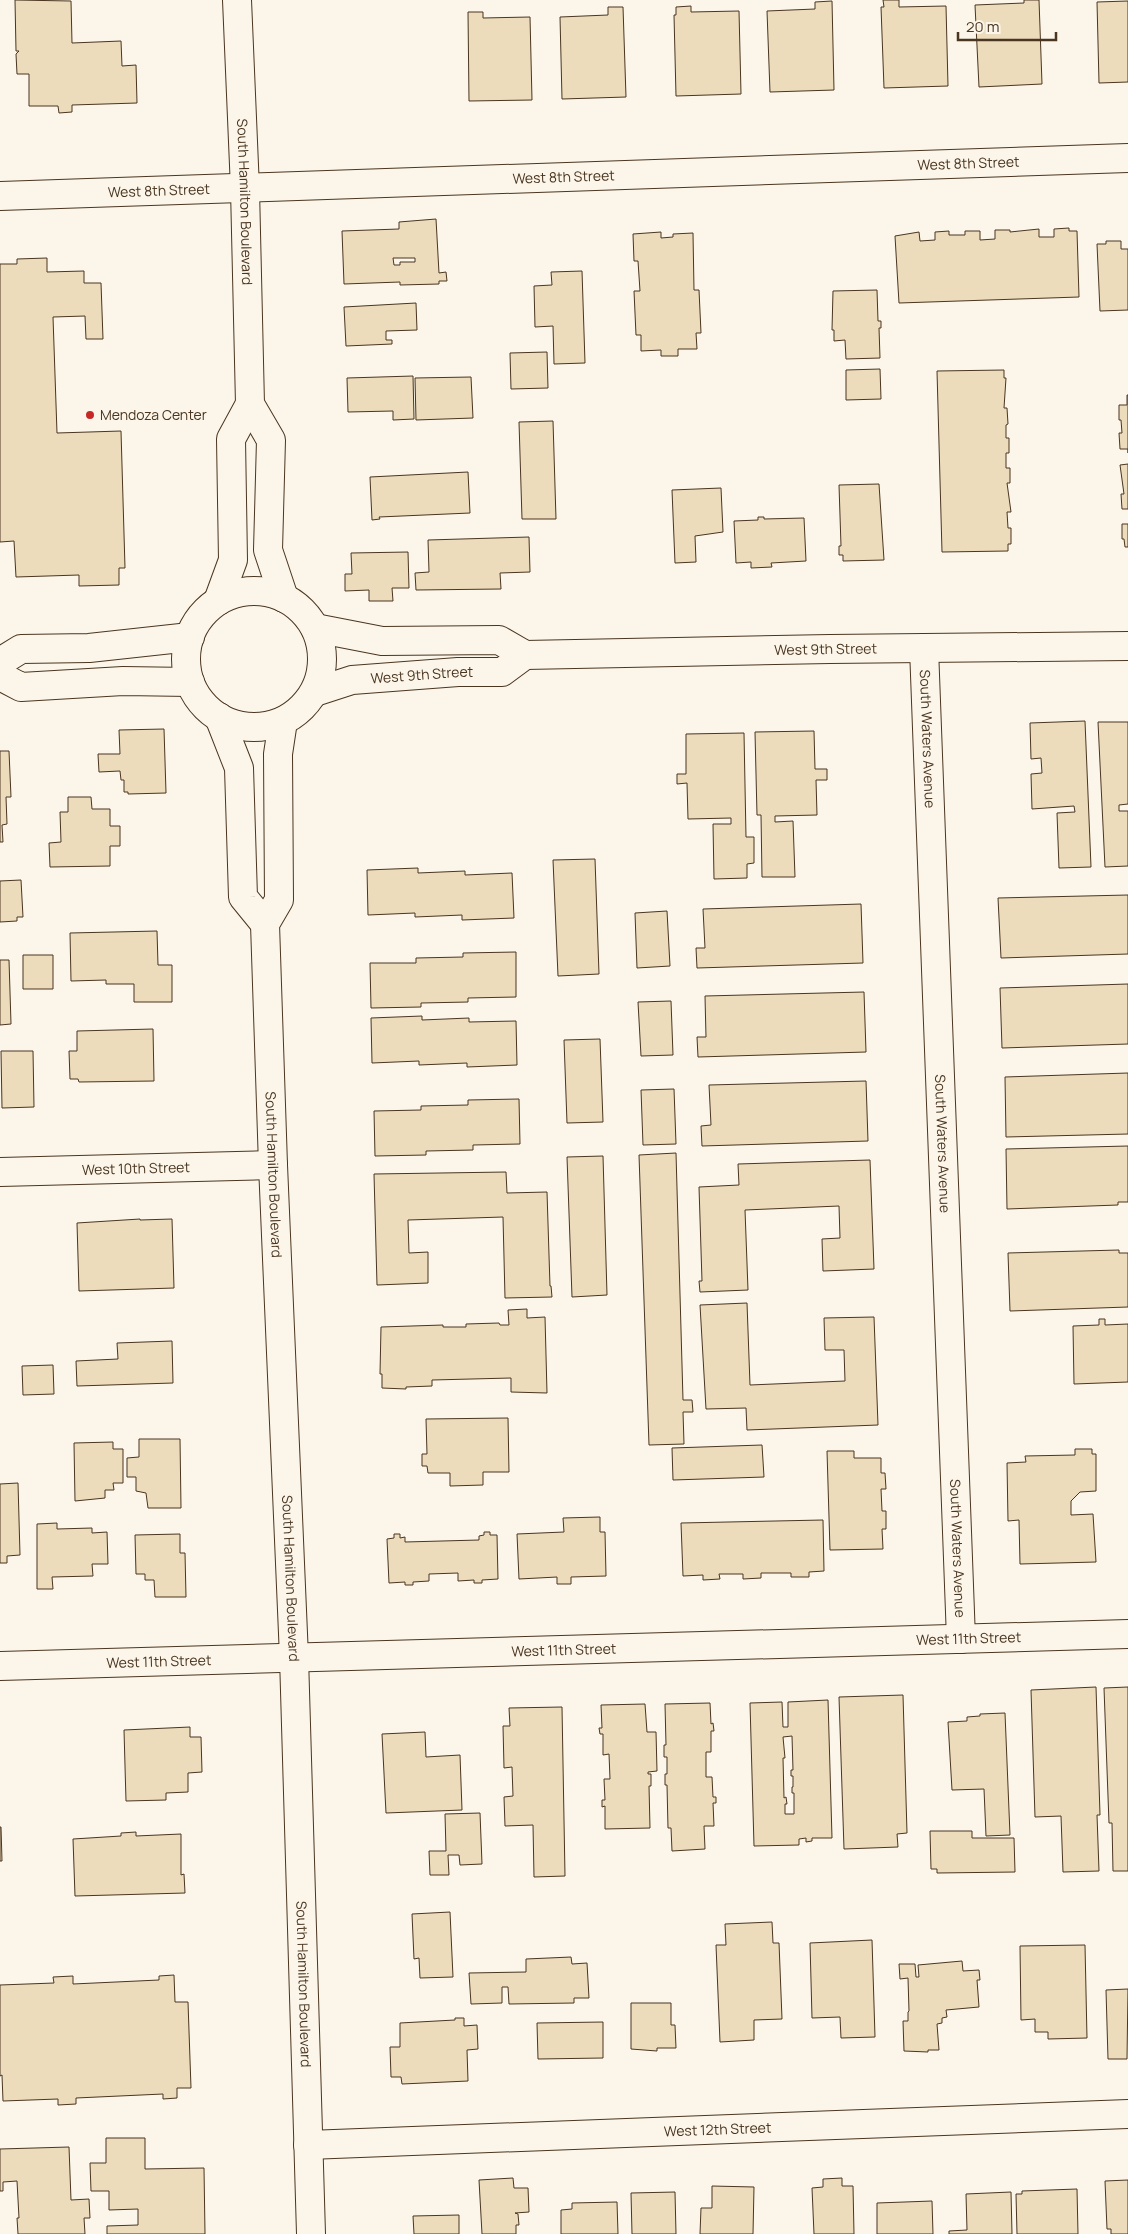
<svg xmlns="http://www.w3.org/2000/svg" width="1128" height="2234" font-family="Manrope,sans-serif">
<rect width="100%" height="100%" fill="#fbf6e9"/>
<path fill="#ecdcbc" stroke="#4a3520" fill-rule="evenodd" d="M15 0 71 1 72 43 121 41 122 66 136 65 137 103 72 105V112L59 113 58 106H29V74H17L16 54 19 51H16Z
M883 0H899V7L946 6 948 86 884 88 881 7H884Z
M1024 0H1039L1042 84 979 87 975 5 1024 3Z
M832 1 834 90 770 92 767 11 815 9V2Z
M1128 1V82L1099 83 1097 2Z
M691 6V12L739 11 741 94 676 96 674 15H676V7Z
M608 7H623L626 97 562 99 560 17 608 15Z
M468 12H483V18L530 17 532 100 469 101Z
M436 219 439 273 446 272 447 281H439V284L400 285V282L344 284 342 231 399 229V222ZM393 258H415V262H400V265H394Z
M1069 228V231H1077L1079 297 899 303 895 236 919 232 920 241 935 240V232L949 231V235H965V231H980V240L995 239V230H1010V232L1039 229V237H1054V229Z
M661 232V238L673 237V234L693 233 694 290H699L701 333H696L697 349H678V356H661V350L641 351V335H636L634 291H640L638 261H634L633 234Z
M1106 241H1121V249H1128V310L1100 311 1097 244H1106Z
M47 258V272L84 271V283H101L103 339H86L85 316 53 317 57 433 121 431 125 568H119V585L79 586V575L16 577 14 541 0 542V264H17V259Z
M582 271 585 363 554 364 553 326 535 327 534 286 552 285 551 272Z
M877 290 878 321H881V328H879L880 358 846 359 845 340 834 341V330H832L833 291Z
M416 303 417 330 386 331V340H392V344L346 346 344 307Z
M547 352 548 388 511 389 510 353Z
M880 369 881 399 846 400V370Z
M1004 370V378H1006L1004 408H1007L1008 424 1006 425V438H1009V453H1006V468H1010V483H1007L1011 512H1007L1008 528H1011V544H1008V551L942 552 937 371Z
M413 376 414 419 393 420V411L348 412 347 378Z
M471 377 473 418 416 420 415 378Z
M1127 395H1128V453V449H1120L1119 433H1122L1121 420H1119V405H1127Z
M553 421 556 519H522L519 422Z
M1128 464V509H1122L1121 494H1124L1120 465Z
M468 472 470 513 379 517 380 519 372 520 370 477Z
M879 484 884 560 843 561V555H839V546H841L839 485Z
M721 488 723 532 695 536 696 562 675 563 672 490Z
M758 517H764V519L804 518 806 561 771 563 772 567 751 568V562L736 563 734 521 758 520Z
M1122 524H1128V547H1125L1124 539H1122Z
M529 537 530 572 500 573 501 589 416 590 415 573 429 572 428 540Z
M408 552 409 588H392L393 601H369V590L345 591V574H352L351 553Z
M1085 721 1091 867 1059 868 1057 813 1075 812 1074 806 1032 809 1031 774 1042 773 1041 758 1031 759 1030 723Z
M1098 722H1128V804L1119 805V811H1128V866L1105 867Z
M164 729 166 793 128 794V792H124V780H121L120 771 99 772 98 754H120L119 730Z
M814 731 815 769H827V780H816L817 815 775 816V822L793 821 795 877H762L761 815H757L755 732Z
M744 733 746 837H754V863L747 864V878L714 879 713 824H731V818L688 819 687 783 677 784V774H686V734Z
M0 751H9L11 797H6L7 824 2 825 3 842H0Z
M68 797H91L92 809H110V826H120V846H110V866L50 867 49 843 61 842 60 812H68Z
M595 859 599 974 558 976 553 860Z
M418 868V873L465 871V875L512 873 514 918 462 920V915L415 917V913L368 915 367 870Z
M21 880 23 917H17V921L0 922V881Z
M1128 895V954L1001 958 998 898Z
M861 904 863 963 697 968 696 948H705L703 909Z
M667 911 670 966 637 968 635 913Z
M157 931 158 965H172V1002H134V984H106V980L71 981 70 933Z
M516 952V997L468 998V1002L421 1003V1007L371 1008 370 963H416V958L463 957V953Z
M23 955H53V989H23Z
M0 960H9L11 1024 0 1025Z
M1128 984V1044L1002 1048 1000 988Z
M864 992 866 1052 698 1057 697 1037H706L705 996Z
M671 1001 673 1055 641 1056 638 1002Z
M422 1016V1020L469 1018V1022L516 1021 517 1065 467 1067V1063L419 1065V1061L372 1063 371 1018Z
M153 1029 154 1081 79 1082 78 1079H70L69 1051H77V1031Z
M600 1039 603 1122 567 1123 564 1040Z
M1 1051H33L34 1107 2 1108Z
M1128 1073V1134L1006 1137 1005 1077Z
M866 1081 868 1141 702 1146 701 1126 711 1125 709 1085Z
M674 1089 676 1144 643 1145 641 1090Z
M519 1099 520 1144 473 1145V1150L426 1151V1155L375 1156 374 1111 421 1110V1106L468 1105V1100Z
M1128 1146V1202H1118V1205L1007 1209 1006 1149Z
M676 1153 683 1400H692L693 1412H683L684 1444 649 1445 639 1155Z
M603 1156 607 1295 572 1297 567 1157Z
M870 1160 874 1269 823 1271 822 1239 840 1238 839 1206 745 1210 748 1290 700 1292 699 1281H702L699 1187 739 1185 738 1164Z
M506 1172 507 1193 547 1192 550 1286H551L552 1297 505 1298 503 1217 408 1220 409 1253 428 1252V1283L377 1285 374 1174Z
M140 1219V1220L172 1219 174 1288 79 1291 77 1223Z
M1119 1250V1253H1128V1307L1010 1311 1008 1253Z
M747 1303 750 1385 845 1381 844 1350H825L824 1318 874 1317 878 1425 747 1430 746 1408 706 1409 700 1305Z
M527 1309V1318L545 1317 547 1393 511 1392V1378L432 1380V1386L406 1387V1389L382 1388V1374H380L381 1327 443 1325V1327H466V1324L499 1323 500 1325H509L508 1310Z
M1099 1319H1105V1325L1128 1324V1382L1074 1384 1073 1326 1099 1325Z
M172 1341 173 1383 77 1386 76 1361 118 1359 117 1343Z
M53 1365 54 1394 23 1395 22 1366Z
M508 1418 509 1472H483V1485L450 1486V1473H428L427 1466H422V1454H427L426 1419Z
M139 1439H180L181 1508H148L146 1493 136 1491V1477H127V1458L139 1457Z
M113 1442V1449H123V1483H113L114 1490H105V1498L75 1501 74 1443Z
M762 1445 764 1477 673 1480 672 1448Z
M1075 1449H1092V1454H1096V1491L1080 1492 1071 1501V1515L1093 1514 1096 1562 1020 1564 1019 1520 1008 1521 1007 1463 1026 1462 1025 1456 1075 1455Z
M827 1451H854V1458H881V1473H885L886 1489H881L882 1511H886V1529H882L883 1549 830 1550Z
M18 1483 20 1555 7 1556V1563H0V1484Z
M600 1517V1532H605L606 1576 571 1577V1584H557V1577L519 1579 517 1534 564 1532 563 1518Z
M823 1520 824 1571 809 1572V1577H791V1573H761V1578L743 1579V1574H719L720 1579 703 1580V1575L683 1576 681 1523Z
M57 1523V1529L92 1528V1533L107 1532 108 1564H92L93 1576 52 1577 53 1589H37V1524Z
M484 1532H490V1535H497L498 1579 482 1580V1583H474V1580L458 1581V1573L429 1574V1581L413 1582V1585H405V1582L389 1583 387 1539 394 1538V1534H400V1538L405 1537V1542L479 1540V1536L484 1535Z
M180 1534V1553H185L186 1597H155L154 1580H145V1574H136L135 1535Z
M1096 1687 1100 1815H1097L1099 1871 1063 1872 1061 1816 1035 1817 1031 1690Z
M1128 1687V1871H1113L1112 1823H1109L1104 1688Z
M903 1695 907 1833 897 1834 898 1847 844 1849 839 1697Z
M828 1700 832 1838H812V1841L806 1842V1838L799 1839V1845L754 1846 750 1703 782 1702 783 1727H788V1702ZM792 1736 793 1770H791V1776H793V1787H792V1793H794V1814H785V1804H787L786 1797 784 1798 783 1758H785L783 1737Z
M710 1703 711 1724 713 1723 714 1731H711V1752H706V1777H712L713 1797H716V1803H713L714 1826H704L705 1849 672 1851 671 1828H668L667 1785H665V1774H667V1757H664V1745H666L665 1704Z
M645 1704 647 1732H656L657 1771 648 1772V1774H651V1786H649L650 1828 605 1829V1806L602 1807V1800H605L604 1779H610L609 1754 603 1755V1734H600L599 1728H602L601 1705Z
M562 1707 565 1876 534 1877 533 1825 505 1826 504 1797 513 1796 512 1767 504 1768 503 1726H510L509 1708Z
M1005 1713 1010 1835 986 1836 984 1789 952 1790 948 1722 967 1721V1717L980 1716V1714Z
M190 1727V1737H201L202 1772 188 1773V1792L166 1793V1800L126 1801 124 1730Z
M425 1732 426 1757 460 1755 462 1810 386 1813 382 1734Z
M480 1813 482 1864 460 1865 459 1855H448L449 1875H430L429 1851H446L445 1814Z
M0 1827H1L2 1861H0Z
M930 1831H972V1838H1014L1015 1872 937 1873V1869H931Z
M136 1832V1836L181 1834V1875L184 1874 185 1893 75 1896 73 1839 121 1836V1833Z
M450 1912 453 1977 420 1978 419 1958 414 1959 412 1914Z
M772 1922 773 1943H779L782 2019 754 2020V2040L720 2042 716 1945H726L725 1924Z
M872 1940 875 2037 841 2038 840 2017 812 2018 810 1943Z
M1085 1945 1087 2038 1048 2039V2032H1035V2019L1021 2020 1020 1946Z
M571 1957 572 1964 587 1963 589 1998H574V2003L509 2004 508 1987H502V2003L471 2004 469 1973 526 1972V1959Z
M962 1961 963 1971 979 1970 980 1980H977L979 2007 946 2010 947 2017 942 2018V2023L937 2024 939 2050H928V2052L904 2051 903 2021H908V2012L909 2011 908 1978 900 1979 899 1964H915L916 1977H919L918 1965Z
M174 1975 175 2002H188L191 2088H177V2098L163 2099V2094L76 2098V2104L58 2105V2099L3 2101 2 2075 0 2076V1985L54 1983 53 1977 73 1976V1984L159 1980V1976Z
M1128 1989 1127 2059H1108L1106 1990Z
M631 2003H671V2025H675L676 2048H657V2051L631 2049Z
M455 2018H464V2026L477 2025 478 2049 467 2050 468 2081 402 2084 401 2077H391L390 2047H400V2023L455 2020Z
M603 2022V2058L538 2059 537 2023Z
M106 2138H145V2169L204 2168 205 2234H107V2226L138 2225V2209L109 2210V2191H91L90 2163H106Z
M69 2147 71 2200 89 2199 90 2218H84L85 2234H18L17 2218H19L17 2181 3 2182V2191H0V2149Z
M513 2178 514 2188H528L529 2212 515 2213 518 2214 519 2225H516V2234H482L479 2180Z
M842 2178V2186H853L854 2234H814L812 2188 823 2187V2179Z
M1128 2180V2234H1111V2229H1107L1105 2181Z
M712 2186 754 2187 753 2234H700L701 2208H712Z
M1077 2189 1078 2234H1017L1016 2194H1022V2191Z
M675 2192 676 2234H632L631 2193Z
M1011 2192 1012 2234H949V2231L967 2230 966 2194Z
M932 2201 933 2234H877V2203Z
M617 2202 618 2234H561V2210L572 2209V2203Z
M459 2215V2234H414L413 2216Z"/>
<g fill="none" stroke-linecap="round" stroke-linejoin="round">
<defs>
<g id="minor">
<path id="s1" d="M237 0 245 189 250 404 271 440 268 550 284 598"/>
<path id="s2" d="M0 196 1128 158"/>
<circle cx="254" cy="659" r="68"/>
<path d="M218 601 233 560 231 439 250 404"/>
<path id="s3" d="M315 628 382 641 499 640 525 655 830 649 1128 646"/>
<path id="s4" d="M924 648 961 1639"/>
<path d="M0 662 21 649 89 648 190 637"/>
<path d="M0 676 21 687 123 681 190 682"/>
<path id="s5" d="M315 692 352 680 458 672H502L525 655"/>
<path d="M219 717 239 768 243 897 265 924"/>
<path id="s6" d="M283 721 278 754 279 900 265 924 273 1165 294 1657 311 2234"/>
<path id="s7" d="M0 1172 273 1165"/>
<path id="s8" d="M0 1666 1128 1634"/>
<path id="s9" d="M308 2145 1128 2114"/>
</g>
</defs>
<use href="#minor" stroke="#4a3520" stroke-width="30"/>
<use href="#minor" stroke="#fbf6e9" stroke-width="28"/>
</g>
<circle fill="#c62828" stroke="#fbf6e9" stroke-width="2" cx="90" cy="415" r="5"/>
<g text-anchor="middle" stroke-width="4" stroke-linejoin="round" paint-order="stroke">
<g font-size="14" fill="#4a3520" stroke="#fbf6e9">
<text dy="5" stroke="none"><textPath href="#s2" startOffset="969">West 8th Street</textPath></text>
<text dy="5" stroke="none"><textPath href="#s2" startOffset="564">West 8th Street</textPath></text>
<text dy="5" stroke="none"><textPath href="#s2" startOffset="159">West 8th Street</textPath></text>
<text dy="5" stroke="none"><textPath href="#s1" startOffset="202">South Hamilton Boulevard</textPath></text>
<text dy="5" stroke="none"><textPath href="#s3" startOffset="516">West 9th Street</textPath></text>
<text dy="5" stroke="none"><textPath href="#s5" startOffset="109">West 9th Street</textPath></text>
<text dy="5" stroke="none"><textPath href="#s4" startOffset="91">South Waters Avenue</textPath></text>
<text dy="5" stroke="none"><textPath href="#s4" startOffset="496">South Waters Avenue</textPath></text>
<text dy="5" stroke="none"><textPath href="#s7" startOffset="136">West 10th Street</textPath></text>
<text dy="5" stroke="none"><textPath href="#s6" startOffset="458">South Hamilton Boulevard</textPath></text>
<text dy="5" stroke="none"><textPath href="#s4" startOffset="901">South Waters Avenue</textPath></text>
<text dy="5" stroke="none"><textPath href="#s6" startOffset="862">South Hamilton Boulevard</textPath></text>
<text dy="5" stroke="none"><textPath href="#s8" startOffset="969">West 11th Street</textPath></text>
<text dy="5" stroke="none"><textPath href="#s8" startOffset="564">West 11th Street</textPath></text>
<text dy="5" stroke="none"><textPath href="#s8" startOffset="159">West 11th Street</textPath></text>
<text dy="5" stroke="none"><textPath href="#s6" startOffset="1268">South Hamilton Boulevard</textPath></text>
<text dy="5" stroke="none"><textPath href="#s9" startOffset="410">West 12th Street</textPath></text>
</g>
<g font-size="14" fill="#4a3520" stroke="#fbf6e9" text-anchor="start">
<text x="100" y="420">Mendoza Center</text>
</g>
</g>
<path d="M958 32v8h98v-8" fill="none" stroke="#4a3520" stroke-width="2.5"/>
<text x="966" y="32" font-size="15" fill="#4a3520" stroke="#fbf6e9" stroke-width="4" paint-order="stroke">20 m</text>
</svg>
